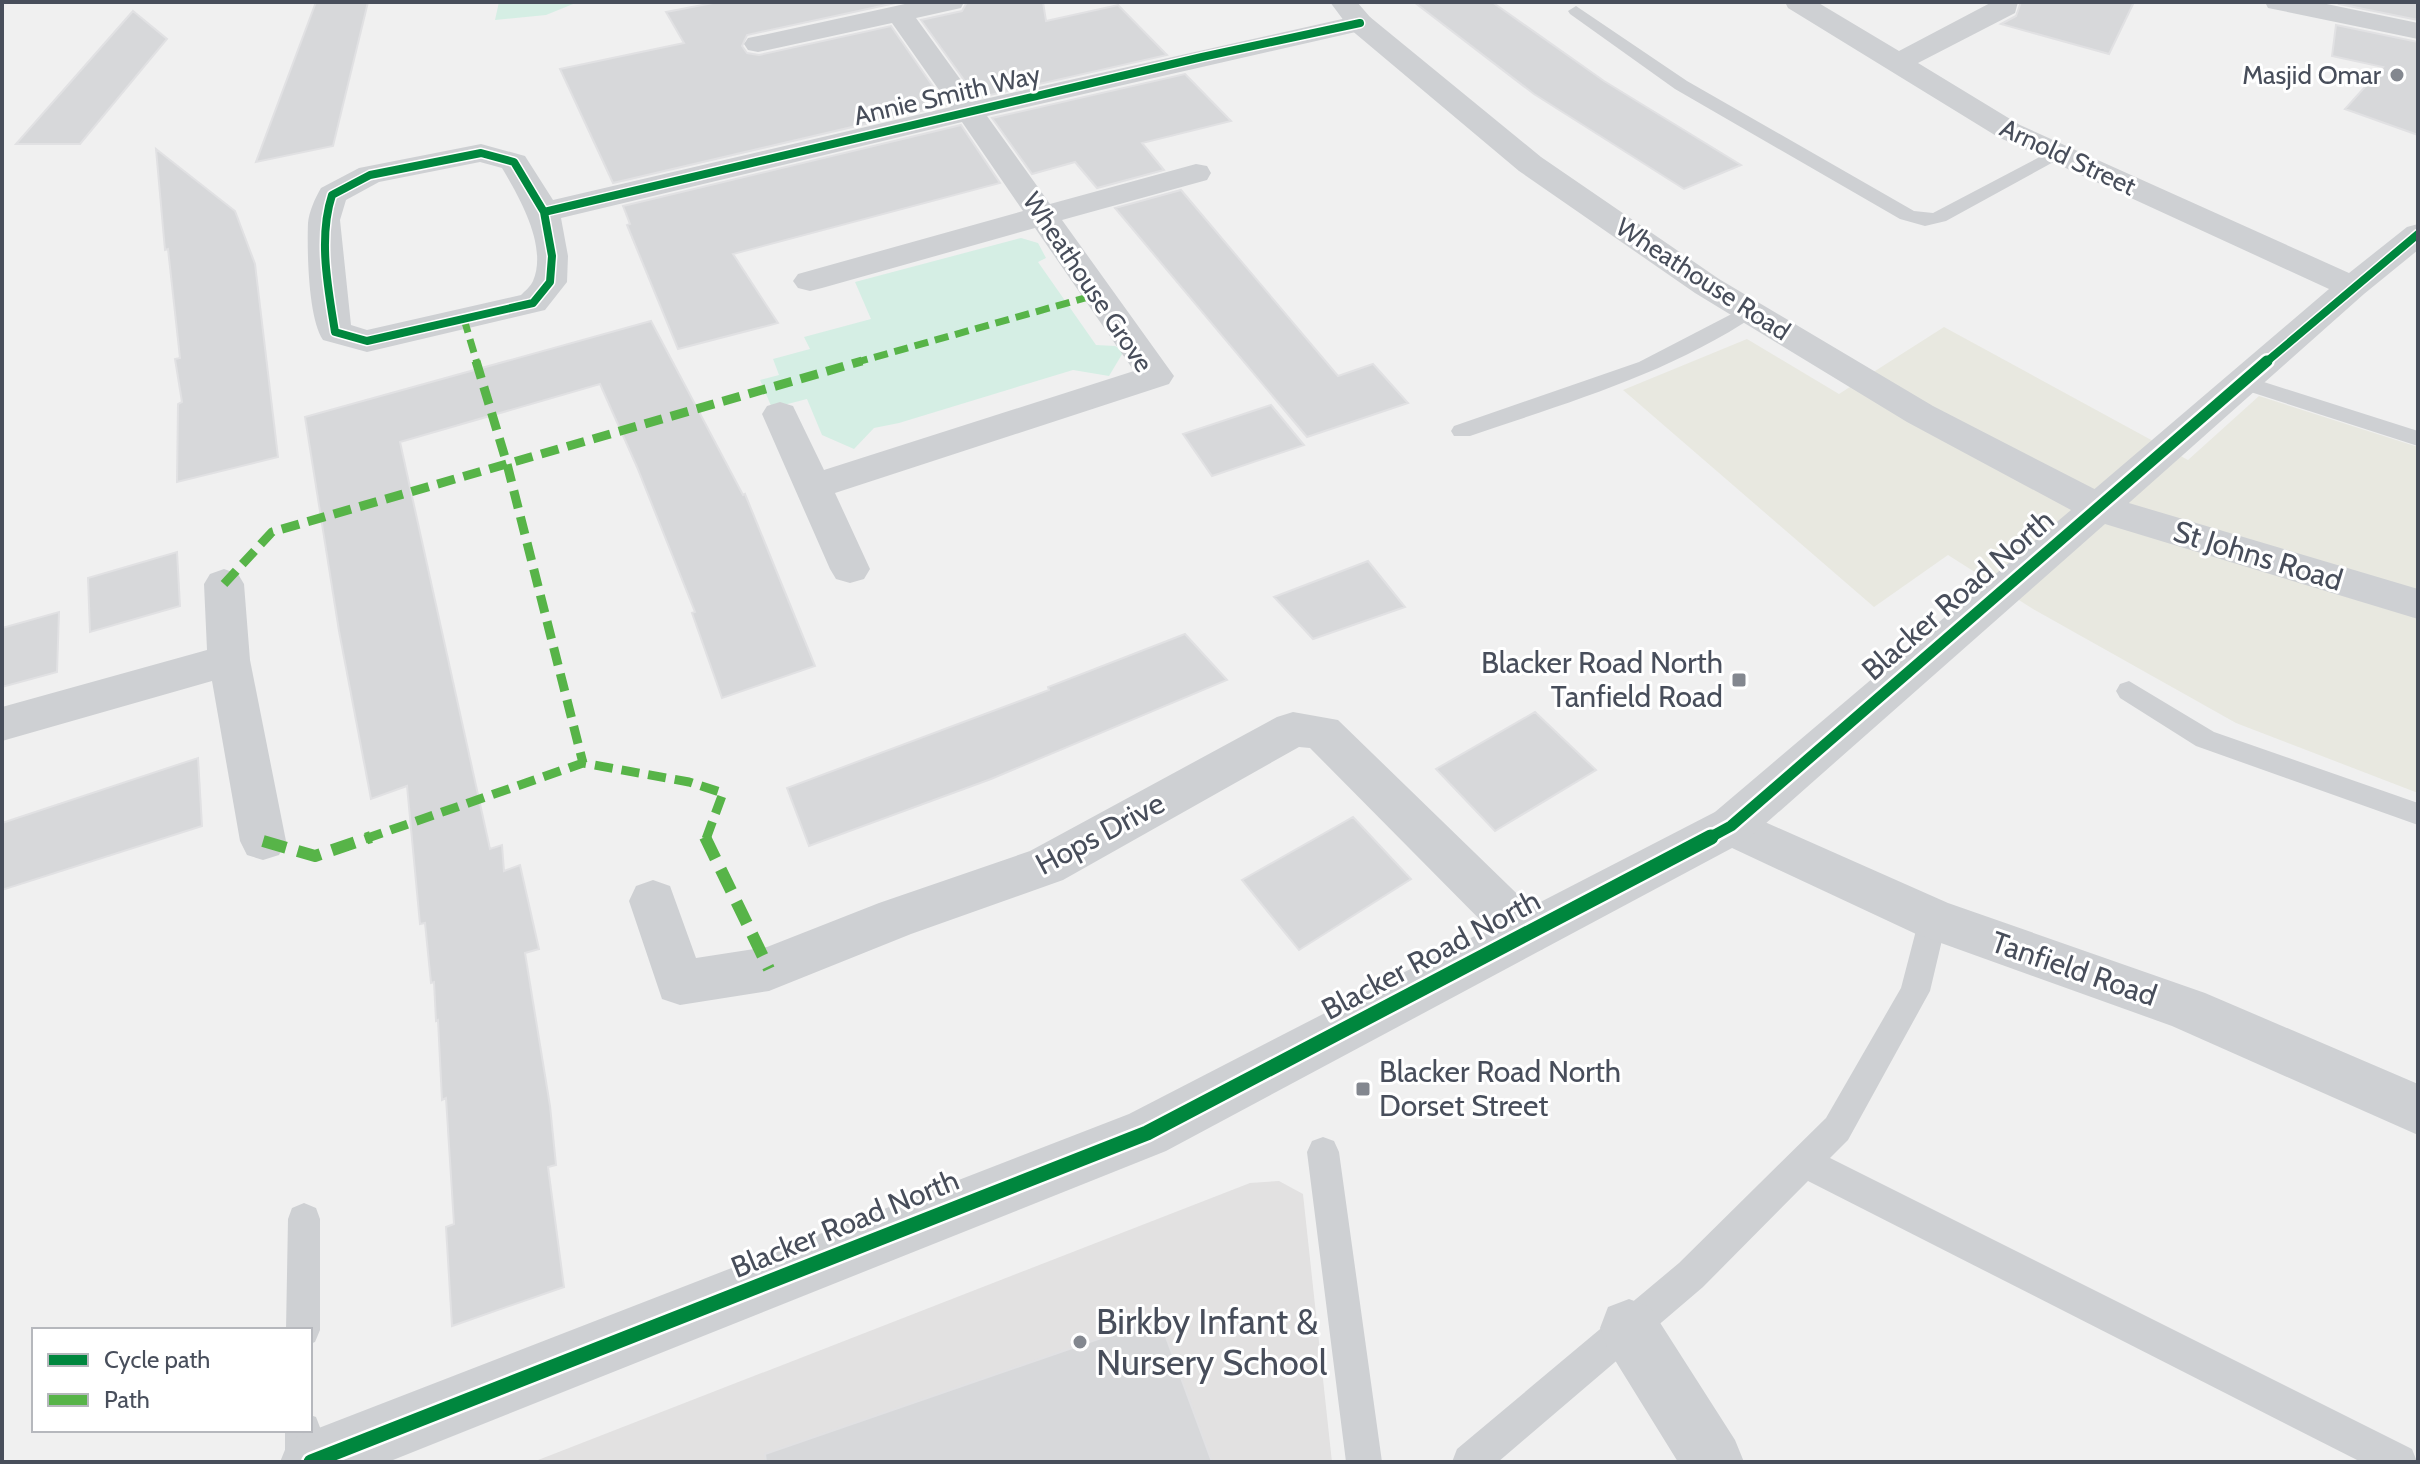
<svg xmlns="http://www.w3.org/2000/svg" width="2420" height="1464" font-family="Cabin,sans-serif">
<rect width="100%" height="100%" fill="#f0f0f0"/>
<path fill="#e8e8e0" d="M1944 327 2188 460 2259 396 2418 447V793L2236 723 2033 609 1948 555 1874 607 1623 390 1747 339 1839 394Z"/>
<path fill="#e2e1e1" d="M1279 1181 1303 1194 1332 1462H533L1250 1183Z"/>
<path fill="#d5eee4" d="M499 2H578L546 15 495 20Z
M1021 238 1038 243 1046 258 1038 262 1096 345 1115 346 1124 351 1109 376 1073 370 899 423 874 428 854 449 822 435 807 399 772 408 760 380 779 375 773 359 810 349 804 337 871 319 855 282Z"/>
<path fill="#d7d8da" stroke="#e1e1e3" stroke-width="2" d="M316 2H368L333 146 256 162Z
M718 2H900L747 35 742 46 747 53 759 55 891 26 946 105 613 183 560 69 684 43 666 12Z
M967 2H1043L1046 21 1118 5 1167 55 977 98 921 20 962 11Z
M1414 2H1492L1604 81 1741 165 1684 189 1534 94Z
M2021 2H2134L2109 54 2001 24 2016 16Z
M2340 2H2418V20L2339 4Z
M133 11 167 39 80 144H16Z
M2336 25 2418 42V135L2345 109 2383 67 2332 56Z
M1185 74 1231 121 1142 143 1164 170 1097 188 1075 162 1032 174 992 118Z
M961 125 1000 183 733 254 778 323 678 349 627 225 630 224 623 206Z
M156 149 235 211 255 264 278 457 177 482 178 404 182 402 175 359 180 358 168 249 165 250Z
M1181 190 1338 376 1373 364 1408 403 1307 437 1115 208Z
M651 321 743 495 745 494 815 666 722 698 692 613 695 612 637 467 600 384 400 442 490 849 502 845 504 871 520 865 539 949 525 953 550 1106 556 1165 548 1167 564 1287 452 1326 446 1227 454 1224 446 1098 442 1100 438 1020 436 1021 434 982 431 983 425 923 420 924 407 786 371 799 339 631 305 417Z
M1271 405 1304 445 1212 476 1183 434Z
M177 552 180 606 90 632 88 578Z
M1368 561 1405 607 1313 639 1274 597Z
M59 612 57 672 2 687V628Z
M1185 634 1227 680 991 779 809 846 787 788 1049 690 1048 687Z
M1535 712 1596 770 1495 831 1436 769Z
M198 758 202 826 2 890V823Z
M1353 817 1411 879 1299 950 1242 880Z
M1159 1318 1212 1462H766L765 1454Z"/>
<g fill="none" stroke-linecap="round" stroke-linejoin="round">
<path fill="#ced0d3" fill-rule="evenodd" d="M1576 6 1687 81 1914 211 1933 213 2053 150H2065L2068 154 1946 221 1925 226 1900 219 1675 89 1570 14 1568 11Z
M1749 305 1759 311 1756 315C1668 374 1569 402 1470 436H1454L1451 431 1454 426 1639 362Z
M2242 375 2418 431V446L2235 387 2231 382Z
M2129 681 2214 732 2418 803V825L2196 746 2120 698 2116 691 2120 684Z
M1933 907 1943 910 1947 919 1930 991 1848 1140 1830 1158 2412 1449 2417 1462H2361L1808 1181 1703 1287 1498 1462H1452L1457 1449 1679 1263 1826 1118 1901 988 1919 919 1923 910Z
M1323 1137 1334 1141 1339 1152 1382 1462H1346L1307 1152 1312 1141Z
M304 1203 316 1208 320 1219V1330L315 1342 310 1344V1330H286L288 1219 292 1208Z
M310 1415 316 1417 321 1430V1462H285V1430H310Z"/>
<path fill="#ced0d3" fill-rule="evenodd" d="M914 2H964L961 8 916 18 976 101 1360 15 1370 17 1374 23 1370 29 1360 31 987 116 1050 204 1196 164 1207 166 1211 173 1207 180 1062 220 1174 376 1169 384 835 493 870 569 864 579 850 583 836 579 830 569 762 414 767 406 780 402 793 406 824 470 1134 371 1035 228 822 288 810 291 798 288 793 281 798 274 1023 211 962 122 561 218 568 256 567 282 545 310 367 352 323 340C308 318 307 250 308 223 309 212 315 198 321 188L359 168 481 144 525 156 553 200 951 107 892 23 758 52 748 50 744 44 748 38 758 36ZM480 162 502 168C519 197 548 246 533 281 531 286 525 291 521 295L367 330 351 325 340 220 346 200 379 182Z
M1785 2H1817L1899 51 1992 2H2018L2015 13 1918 63 2020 125 2349 273 2407 227 2418 224V250L2364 294 2112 518 2098 521 2084 518 2079 508 2084 498 2329 289 1998 137 1788 8Z
M2265 2H2317L2418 23V39L2278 10 2268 8Z
M224 569 238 574 244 584 250 660 286 841 279 855 263 860 247 855 240 841 212 681 2 741V707L207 650 204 584 210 574Z
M1293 712 1338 720 1543 919 1550 934 1543 949 1526 955 1509 949 1310 748 1299 747 1063 880 911 934 769 991 680 1005 662 999 629 901 636 886 653 880 670 886 696 958 767 947 879 903 1030 851 1277 717Z
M1731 807 1948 903 2205 993 2418 1084V1135L2172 1026 1916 934 1715 840 1708 826 1715 812Z
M1629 1299 1650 1307 1735 1440 1744 1462H1678L1608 1349 1600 1328 1608 1307Z"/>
<path fill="#ced0d3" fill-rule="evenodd" d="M1330 2H1357L1370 17 1541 157 1719 279 1933 406 2112 498 2418 589V619L2105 524 1747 840 1166 1151 388 1462H280L289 1440 311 1431 1129 1114 1715 812 2071 510 1907 422 1695 293 1519 171 1350 29Z"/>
<path stroke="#57b448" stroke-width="7" stroke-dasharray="14 7" stroke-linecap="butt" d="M464 319 477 363
M854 363 1099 294"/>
<path stroke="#57b448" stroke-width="9" stroke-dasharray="18 9" stroke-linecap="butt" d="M476 361 507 464 583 763
M224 584 272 532 862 361
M365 839 583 763 689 782 723 793 706 839"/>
<path stroke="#57b448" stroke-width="12" stroke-dasharray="24 12" stroke-linecap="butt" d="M705 837 769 969
M263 841 315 856 371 837"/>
<defs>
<path id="cycleway-far2" d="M481 153 514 162 544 212 552 256 550 282 533 303 367 341 335 332C328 288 318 238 332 195L370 175Z
M544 212 1202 57 1360 23
M2265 363 2418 234"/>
<path id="cycleway-far1" d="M1707 839 1731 826 2267 361"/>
<path id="cycleway" d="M311 1462 1147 1133 1711 837"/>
</defs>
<use href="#cycleway-far2" stroke="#fff" stroke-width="11"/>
<use href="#cycleway-far1" stroke="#fff" stroke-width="16"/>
<use href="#cycleway" stroke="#fff" stroke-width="20"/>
<use href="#cycleway-far2" stroke="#00873e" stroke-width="8"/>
<use href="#cycleway-far1" stroke="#00873e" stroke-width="11"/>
<use href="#cycleway" stroke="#00873e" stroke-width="15"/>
</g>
<g fill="#83878f" stroke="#fff" stroke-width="3">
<circle cx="2397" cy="75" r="8"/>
<rect x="1731" y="672" width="16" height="16" rx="4"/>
<rect x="1355" y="1081" width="16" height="16" rx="4"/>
<circle cx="1080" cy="1342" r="8"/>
</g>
<g text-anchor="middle" stroke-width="6" stroke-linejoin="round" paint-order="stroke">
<g font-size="26" fill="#484e5b" stroke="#fff" text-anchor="end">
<text x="2381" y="84">Masjid Omar</text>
</g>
<g font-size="26" fill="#484e5b" stroke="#fff">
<text transform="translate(947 95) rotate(-13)" y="9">Annie Smith Way</text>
<text transform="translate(2068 157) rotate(25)" y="9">Arnold Street</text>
<text transform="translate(1703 279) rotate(33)" y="9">Wheathouse Road</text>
<text transform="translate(1088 282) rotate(56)" y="9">Wheathouse Grove</text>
</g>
<g font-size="30" fill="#484e5b" stroke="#fff">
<text transform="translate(2258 556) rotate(17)" y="10">St Johns Road</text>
<text transform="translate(1958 595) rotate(-41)" y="10">Blacker Road North</text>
<text transform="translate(1100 834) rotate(-28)" y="10">Hops Drive</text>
<text transform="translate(1431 955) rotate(-28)" y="10">Blacker Road North</text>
<text transform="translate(2074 969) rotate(19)" y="10">Tanfield Road</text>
<text transform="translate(845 1224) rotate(-22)" y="10">Blacker Road North</text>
</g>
<g font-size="30" fill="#484e5b" stroke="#fff" text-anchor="end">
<text x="1723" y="673">Blacker Road North<tspan x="1723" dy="34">Tanfield Road</tspan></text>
<text x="1379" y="1082" text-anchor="start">Blacker Road North<tspan x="1379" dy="34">Dorset Street</tspan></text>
</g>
<g font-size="36" fill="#484e5b" stroke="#fff" text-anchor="start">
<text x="1096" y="1334">Birkby Infant &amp;<tspan x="1096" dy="41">Nursery School</tspan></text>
</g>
</g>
<rect width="2420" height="1464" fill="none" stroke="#484e5b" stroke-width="8"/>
<rect x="32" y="1328" width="280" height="104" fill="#ffffff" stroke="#b6b8bd" stroke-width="2"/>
<rect x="48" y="1354" width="40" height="12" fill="#00873e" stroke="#b6b8bd" stroke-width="2"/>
<text x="104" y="1368" font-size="24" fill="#484e5b">Cycle path</text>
<rect x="48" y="1394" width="40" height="12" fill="#57b448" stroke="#b6b8bd" stroke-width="2"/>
<text x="104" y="1408" font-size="24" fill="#484e5b">Path</text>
</svg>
